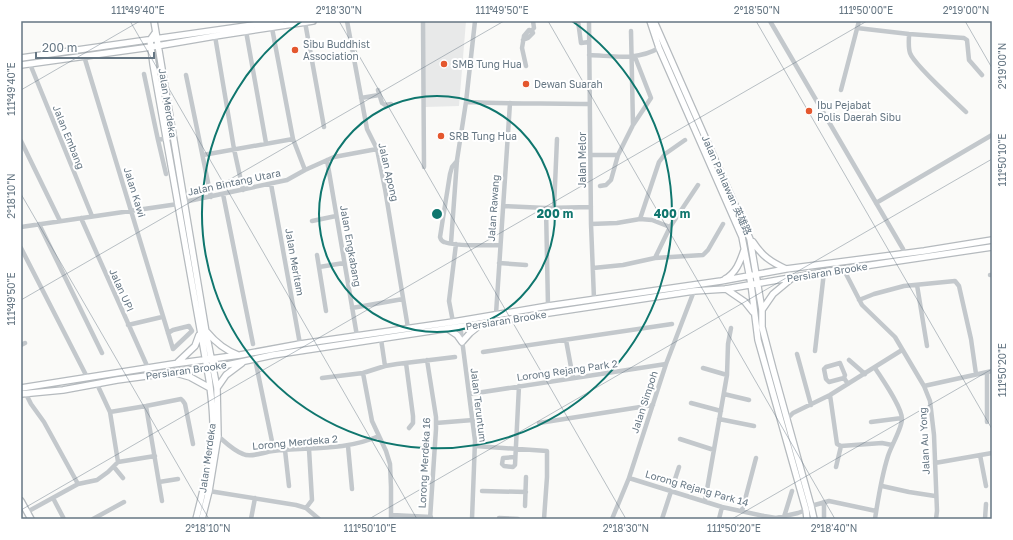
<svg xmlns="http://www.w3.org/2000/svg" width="1013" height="540" font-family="'Golos Text','Noto Sans SC',sans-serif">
<rect width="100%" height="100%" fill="#fafaf8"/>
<path fill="#e8e9e9" d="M425 21H466L459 106 425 107Z"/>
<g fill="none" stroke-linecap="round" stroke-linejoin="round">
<defs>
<path id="major" d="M154 21 206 332 217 388 218 436 209 491 202 519
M650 21 659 48 742 237 751 284 758 340 806 510 807 519
M654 21 750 239 762 310V327L773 369 811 506 814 519
M155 33 150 40 153 64 209 379C211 394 213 410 213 425 213 453 203 491 196 519
M21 58 281 21
M21 65 151 47 215 36 313 21
M753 242C762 256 771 262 786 269
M725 279C736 273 740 262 744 250
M726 289 745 302 753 312
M762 310 773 294 791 279
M448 329 457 335 462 342 470 333 480 325
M207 332C216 343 225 350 238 355
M178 362 195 346 199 335
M176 373 190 377 210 388
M21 388 173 364 240 355 300 344 453 322 548 306 721 281 786 269 924 251 992 240
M217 388 226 375 242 363
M21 394 63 390 117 380 227 365 273 355 694 291 726 289 824 272 992 247
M21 501 31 519"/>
</defs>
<use href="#major" stroke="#b5babe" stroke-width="8"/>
<path stroke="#c3c8cc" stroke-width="4.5" d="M347 21 367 129 377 149 385 189 408 328
M423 21 424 167
M578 21 581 43 589 42
M589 21 591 224 594 299
M770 21 903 249
M305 22 324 127
M272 28 293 139 305 170
M857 28 909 34 964 38 967 40 969 60 982 75
M532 30 534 28 533 21
M246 31 266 143
M631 31 633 125
M909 34C909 40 908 47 910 53 914 65 955 101 966 112
M215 36 234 149 243 190
M523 40 528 38 533 33 532 31 529 30 524 36 522 48 526 66
M589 55C615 56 636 61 659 48
M84 56 173 349 192 331 189 326 173 330 168 333
M30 64 92 216
M144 74 158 140
M186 75 211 197
M378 90 382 103 385 105 391 104
M841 90 859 21
M361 98 379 95
M466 102C507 104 549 103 590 104
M21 141 60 221
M203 155 293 139
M591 155H618
M327 160 357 336
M457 161 452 167 450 174 440 237C441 240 441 241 444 242 457 247 485 245 500 245
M166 174 158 140 167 138
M271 184 300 344
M600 186 606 185 611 180 618 155 633 125 651 98 635 57
M223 194 253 344
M184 202 287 180 305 170 334 157 377 149
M876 203 992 135
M503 206 546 208 591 207
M546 208 548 306
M554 208 557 139
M81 218 148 368
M640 219 659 162 665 154 685 140
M312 221 336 216
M39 224 102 353
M591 224 617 223 640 219 652 220 670 227
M21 227 178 204
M451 243 457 160 466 102 475 21
M21 248 87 377
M317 255 326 311
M655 258 670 227 698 185
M499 263 526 265
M319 267 344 263
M593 268 623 265 655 258 703 255 708 250 723 224
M844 270 862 305 895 337 924 386 930 401 934 435 937 511 936 519
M990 275H992
M917 285 927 346
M859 300 874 294 904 286 955 281 959 286 971 339 976 374
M352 308 403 299
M496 314 510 103
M453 322 449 301 456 244
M460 324 475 441 472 519
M128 325 162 317
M381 339 385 366
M566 340 573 378
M21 345 25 343
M815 351 824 272
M483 352 672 324
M797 354 811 405
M255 359 274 451
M427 360 436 417V429L430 519
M849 360 865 374
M406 363 413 416V423L409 428
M703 368 727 375
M363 373 372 421 386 451 390 464 391 487V519
M322 378 363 373 385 366 397 364 455 357
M844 378 829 382 826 379 824 369 826 367 840 363 845 375 844 378 848 384
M97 384 110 412 118 462
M924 386 992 371
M26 394 31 404 44 422 78 484
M470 394 666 364
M724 394 749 400
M830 395 837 444 841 446 882 443 892 445
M691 403 721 411
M146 406 162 501
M110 412 146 406 181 399 183 401 185 404 193 444
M719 419 754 426
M787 419 793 413 830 395 902 350
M871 422 902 418
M987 422V372
M436 423 473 420
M539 423 653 405
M218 436C225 442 234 451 243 454 251 458 264 452 273 451 309 447 345 451 379 436
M680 439 714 450
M348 446 352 489
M475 446 547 451V477L544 519
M285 450 289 486
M980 455 986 486
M515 457 503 458 502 464 504 466 513 467 515 465 519 386
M935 463 992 453
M114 467 123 478
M836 467 841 446
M629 478 722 507 764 516 776 518 798 513 806 510
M159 482 178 479
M882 486 909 492 935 496
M209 491 296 505 306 508 319 519
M482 491 526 492
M53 498 64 519
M705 501 727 375 728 344 731 328
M824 502V519
M525 506 526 477
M811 506 829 501 876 511
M306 508 312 500 309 449
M742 511 756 458
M27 512 78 484 97 480 108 472 118 462 155 456
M392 515 431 517
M784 517 792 491
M93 519 124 502
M251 519 255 498
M499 519V518L518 519
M612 519 629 478 666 364 694 291
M662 519 679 467
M719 519 722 507
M875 519C878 499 882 475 888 456 891 446 902 428 902 419 902 407 882 379 875 368
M985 519 986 504"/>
<use href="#major" stroke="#fff" stroke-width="5.5"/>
</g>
<path fill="none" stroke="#657683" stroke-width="1" stroke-opacity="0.45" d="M130 21 417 519M339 21 626 519M548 21 835 519M756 21 992 429M965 21 992 68M21 90 140 21M21 194 209 519M21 300 504 21M21 510 867 21M369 519 992 159M732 519 992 369"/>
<g fill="none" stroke="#0f766e" stroke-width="2">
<circle cx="437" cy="214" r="118"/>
<path d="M572 21A235 235 0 1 1 302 21"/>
</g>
<g fill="#e4572e" stroke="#fff" stroke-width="1.5">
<circle cx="295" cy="50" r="4"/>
<circle cx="444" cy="64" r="4"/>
<circle cx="526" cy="84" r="4"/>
<circle cx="809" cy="111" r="4"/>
<circle cx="441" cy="136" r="4"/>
</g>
<g text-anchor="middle" stroke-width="4" stroke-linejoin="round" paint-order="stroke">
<g font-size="10" fill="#657683" stroke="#fff" text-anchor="start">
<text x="303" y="48">Sibu Buddhist<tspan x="303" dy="12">Association</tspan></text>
<text x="452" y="68">SMB Tung Hua</text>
<text x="534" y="88">Dewan Suarah</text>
<text x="817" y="109">Ibu Pejabat<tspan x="817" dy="12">Polis Daerah Sibu</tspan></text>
<text x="449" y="140">SRB Tung Hua</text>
</g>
<g font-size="10" fill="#657683" stroke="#fff">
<text transform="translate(168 103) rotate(81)" y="4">Jalan Merdeka</text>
<text transform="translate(69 137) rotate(68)" y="4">Jalan Embang</text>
<text transform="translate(582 160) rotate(-90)" y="4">Jalan Melor</text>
<text transform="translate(389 172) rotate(77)" y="4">Jalan Apong</text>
<text transform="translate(234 182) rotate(-12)" y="4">Jalan Bintang Utara</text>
<text transform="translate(727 185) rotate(66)" y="4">Jalan Pahlawan 英雄路</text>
<text transform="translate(135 192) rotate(73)" y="4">Jalan Kawi</text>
<text transform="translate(493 208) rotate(-86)" y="4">Jalan Rawang</text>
<text transform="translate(351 246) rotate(80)" y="4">Jalan Engkabang</text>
<text transform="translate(295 262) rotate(80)" y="4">Jalan Meritam</text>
<text transform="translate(827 272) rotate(-9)" y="4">Persiaran Brooke</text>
<text transform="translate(122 290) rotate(66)" y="4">Jalan UPI</text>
<text transform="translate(506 320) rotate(-9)" y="4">Persiaran Brooke</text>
<text transform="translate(186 370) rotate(-8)" y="4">Persiaran Brooke</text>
<text transform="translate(567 370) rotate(-8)" y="4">Lorong Rejang Park 2</text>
<text transform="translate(644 402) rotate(-72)" y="4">Jalan Simpoh</text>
<text transform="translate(479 405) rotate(83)" y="4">Jalan Teruntum</text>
<text transform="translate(924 441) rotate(-93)" y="4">Jalan Au Yong</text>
<text transform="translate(295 442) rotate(-5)" y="4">Lorong Merdeka 2</text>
<text transform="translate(207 458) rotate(-82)" y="4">Jalan Merdeka</text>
<text transform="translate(424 463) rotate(-87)" y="4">Lorong Merdeka 16</text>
<text transform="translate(697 488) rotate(16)" y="4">Lorong Rejang Park 14</text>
</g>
</g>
<circle cx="437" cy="214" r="6" fill="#0f766e" stroke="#fff" stroke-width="2"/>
<g font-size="12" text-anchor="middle" font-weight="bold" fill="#0f766e" stroke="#fff" stroke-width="4" stroke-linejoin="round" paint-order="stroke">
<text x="555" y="218">200 m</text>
<text x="672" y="218">400 m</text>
</g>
<rect width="1013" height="540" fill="none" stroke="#ffffff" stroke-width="44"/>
<path d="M36 52v6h118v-6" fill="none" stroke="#657683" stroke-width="2"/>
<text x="42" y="52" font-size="12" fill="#657683" stroke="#ffffff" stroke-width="3" paint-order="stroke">200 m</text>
<rect x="22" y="22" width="969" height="496" fill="none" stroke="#657683" stroke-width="1.5"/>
<g font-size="10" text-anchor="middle" fill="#657683">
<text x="138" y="14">111°49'40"E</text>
<text x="339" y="14">2°18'30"N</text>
<text x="502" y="14">111°49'50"E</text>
<text x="757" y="14">2°18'50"N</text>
<text x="866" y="14">111°50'00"E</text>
<text x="966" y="14">2°19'00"N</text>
<text transform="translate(1002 66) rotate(-90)" y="4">2°19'00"N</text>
<text transform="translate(11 89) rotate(-90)" y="4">111°49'40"E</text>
<text transform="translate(1002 160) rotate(-90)" y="4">111°50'10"E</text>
<text transform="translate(11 196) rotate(-90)" y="4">2°18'10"N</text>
<text transform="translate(11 299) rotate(-90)" y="4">111°49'50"E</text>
<text transform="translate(1002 370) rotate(-90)" y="4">111°50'20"E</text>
<text x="208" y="532">2°18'10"N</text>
<text x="370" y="532">111°50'10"E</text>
<text x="626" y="532">2°18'30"N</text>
<text x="734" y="532">111°50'20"E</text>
<text x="834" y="532">2°18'40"N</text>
</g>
</svg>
